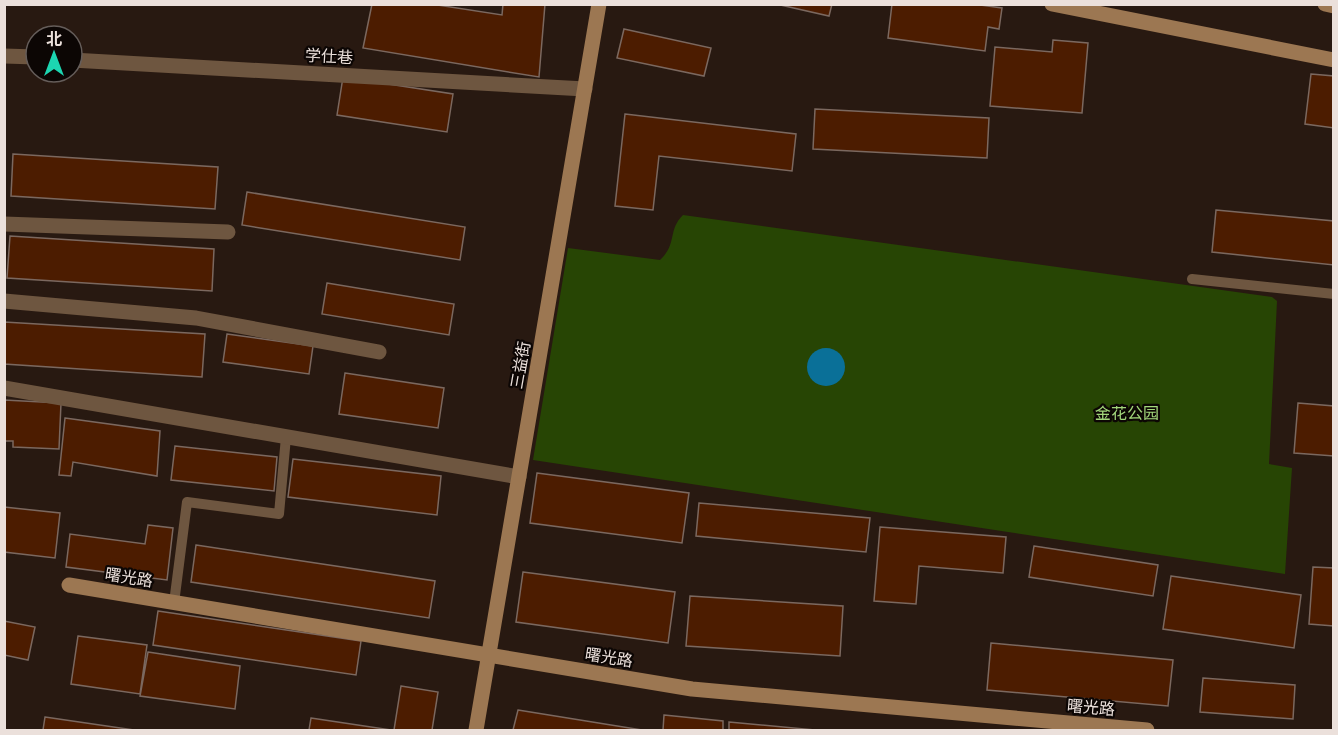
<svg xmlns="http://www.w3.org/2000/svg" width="1338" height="735" font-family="Raleway,'Noto Sans SC',sans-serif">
<rect width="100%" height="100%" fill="#281911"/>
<path fill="#274504" d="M683 215 1272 297 1277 301 1269 464 1292 468 1285 574 533 460 568 248 660 260C678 243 667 231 683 215Z"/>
<path fill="#0a7098" d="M807 367a19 19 0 1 1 38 0a19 19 0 1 1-38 0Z"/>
<path fill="#4c1c00" stroke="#7b685f" stroke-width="1.5" d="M372 4H431L502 15 503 4H545L539 77 363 48Z
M776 4H832L829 16Z
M892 4H973L1002 8 999 29 988 27 985 51 888 38Z
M624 29 711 48 704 76 617 58Z
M1053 40 1088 43 1082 113 990 106 995 47 1052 52Z
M1311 74 1334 76V128L1305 124Z
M343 77 453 94 447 132 337 115Z
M815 109 989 118 987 158 813 149Z
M625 114 796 134 792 171 659 156 653 210 615 206Z
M13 154 218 167 215 209 11 196Z
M247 192 465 227 460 260 242 225Z
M1216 210 1334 221V265L1212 252Z
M10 236 214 249 212 291 7 278Z
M327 283 454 304 449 335 322 314Z
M4 322 205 334 202 377 4 364Z
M227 334 313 346 309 374 223 362Z
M345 373 444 388 438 428 339 414Z
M4 400 61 403 59 449 13 447V441H4Z
M1298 403 1334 406V456L1294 453Z
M65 418 160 431 157 476 73 462 71 476 59 475Z
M175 446 277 457 274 491 171 480Z
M293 459 441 476 437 515 288 497Z
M537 473 689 493 682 543 530 523Z
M699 503 870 518 866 552 696 536Z
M4 507 60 513 55 558 4 552Z
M148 525 173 528 167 580 66 567 70 534 145 544Z
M880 527 1006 537 1003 573 919 566 916 604 874 601Z
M196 545 435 581 429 618 191 582Z
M1034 546 1158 565 1153 596 1029 577Z
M1313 567 1334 568V626L1309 624Z
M523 572 675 592 668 643 516 622Z
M1171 576 1301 595 1294 648 1163 629Z
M690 596 843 606 840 656 686 646Z
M158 611 361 641 356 675 153 645Z
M4 621 35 627 28 660 4 655Z
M78 636 147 645 140 694 71 684Z
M991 643 1173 660 1168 706 987 690Z
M148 652 240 666 235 709 140 696Z
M1203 678 1295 685 1293 719 1200 712Z
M401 686 438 692 432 730H394Z
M518 710 642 730H513Z
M664 715 723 721V730H663Z
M45 717 134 730H43Z
M311 718 391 730H309Z
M729 722 815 730H729Z"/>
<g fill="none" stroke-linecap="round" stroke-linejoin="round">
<path stroke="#6e5640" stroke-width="10" d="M1192 279 1334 294
M174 603 187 502 279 514 286 437"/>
<path stroke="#6e5640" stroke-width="15" d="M4 56 36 57
M72 60 585 89
M4 224 228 232
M4 301 196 318 379 352
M4 388 519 477"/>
<path stroke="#9c7752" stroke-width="15" d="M1052 4 1334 60
M1325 4 1334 6
M69 585 692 689 1147 730
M476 730 599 4"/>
</g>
<g text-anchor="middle" stroke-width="4.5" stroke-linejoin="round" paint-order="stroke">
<g font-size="16" fill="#ebe0db" stroke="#0c0604">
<text transform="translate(329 56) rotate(3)" y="6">学仕巷</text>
<text transform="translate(520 365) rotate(-80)" y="6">三益街</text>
<text transform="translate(129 577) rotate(9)" y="6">曙光路</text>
<text transform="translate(609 657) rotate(9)" y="6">曙光路</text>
<text transform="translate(1091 707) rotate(5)" y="6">曙光路</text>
</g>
<g font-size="16" fill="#a3d77b" stroke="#0c0604">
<text x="1127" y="419">金花公园</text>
</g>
</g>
<rect width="1338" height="735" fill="none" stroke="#ebe0db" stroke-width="12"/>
<g transform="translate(54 54)"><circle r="28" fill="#0c0604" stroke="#655d5a" stroke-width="1.5"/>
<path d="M0-4.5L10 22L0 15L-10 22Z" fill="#1cd5b1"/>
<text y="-9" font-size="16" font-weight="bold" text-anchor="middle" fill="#ebe0db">北</text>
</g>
</svg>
